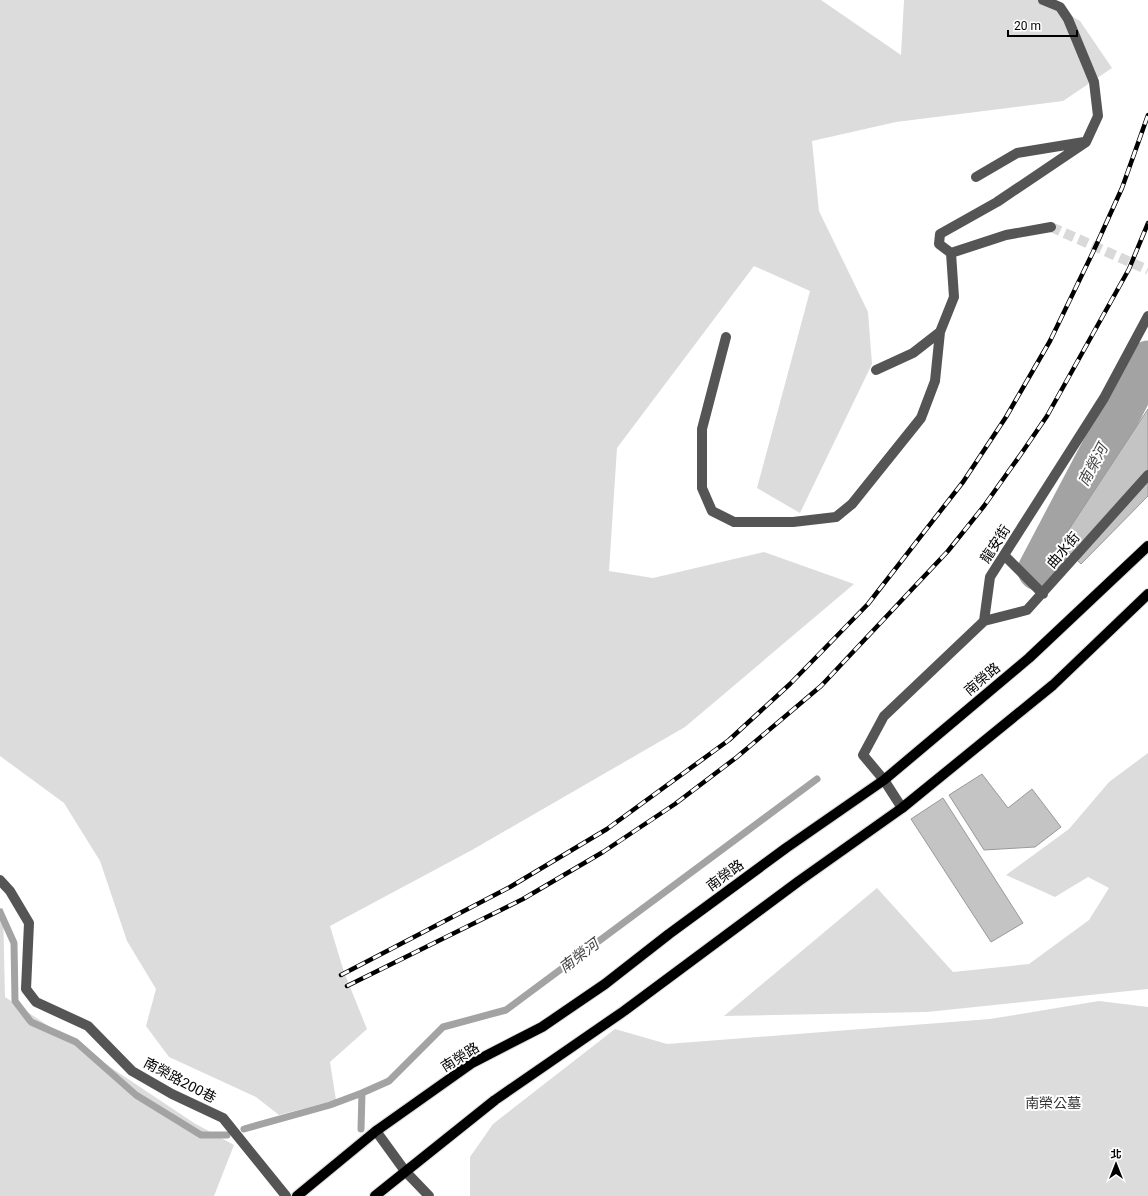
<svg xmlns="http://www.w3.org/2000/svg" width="1148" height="1196" font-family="Roboto,'Noto Sans TC',sans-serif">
<rect width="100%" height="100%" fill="#fff"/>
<path fill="#dcdcdc" d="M0 0H821L901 55 904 0H1044L1080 21 1112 68 1063 101 896 122 812 141 819 211 868 312 872 364 800 513 757 488 810 291 754 266 617 448 609 571 653 578 764 552 854 584 685 727 472 850 330 926 344 972 367 1029 330 1062 336 1100 279 1115 256 1097 169 1057 146 1026 156 989 127 941 100 861 64 803 0 756Z
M1148 753V989L927 1012 724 1016 877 888 953 972 1029 964 1089 920 1109 888 1088 877 1055 897 1006 875 1069 829 1109 782Z
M3 908 5 997 194 1123 234 1145 214 1196H0V909Z
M1099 1001 1148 1007V1196H470V1157L493 1124 615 1029 667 1044 990 1019Z"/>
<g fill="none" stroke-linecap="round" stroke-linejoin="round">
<path stroke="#a3a3a3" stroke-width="7" d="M0 912 14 943 15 1001 31 1022 76 1042 136 1095 201 1135H227
M244 1129 330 1105 362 1093
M361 1129 362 1093 389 1081 443 1027 506 1010 817 779"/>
<path stroke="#a3a3a3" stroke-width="41" d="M1038 570 1148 361"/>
</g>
<path fill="#c4c4c4" stroke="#999" d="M1148 409V496L1081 564 1060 543Z
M982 774 1008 808 1032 789 1061 827 1035 847 984 850 949 795Z
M943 798 1023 923 991 942 911 819Z"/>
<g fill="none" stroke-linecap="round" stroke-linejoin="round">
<path stroke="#d9d9d9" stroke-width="10" stroke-dasharray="10 5" stroke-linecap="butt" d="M1051 227 1148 270"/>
<defs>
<path id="major" d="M297 1196 376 1131 472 1063 542 1027 605 984 669 934 786 848 884 780 1029 658 1148 546
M375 1196 495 1100 624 1011 799 881 902 808 1053 685 1148 594"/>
</defs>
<use href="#major" stroke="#dbdbdb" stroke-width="12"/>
<path stroke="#555" stroke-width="10" d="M1043 0 1060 7 1068 19 1094 82 1098 116 1086 142 997 202 940 234 939 244 951 253 1006 235 1051 227
M976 177 1017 153 1084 142
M726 337 702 429V488L712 511 734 522H793L836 517 852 504 921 418 935 381 940 332 954 297 951 253
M876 370 913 353 940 332
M1005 556 1043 594
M984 621 1027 610 1148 475
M902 808 884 780 863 755 884 716 984 621 990 577 1104 398 1148 316
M0 880 10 891 29 923 26 989 36 1002 88 1026 132 1071 172 1094 223 1118 286 1196
M376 1131 405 1171 429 1196"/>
<use href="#major" stroke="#000" stroke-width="10"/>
<defs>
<path id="rail" d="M341 975 510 887 607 829 729 740 790 684 868 604 963 482 1006 417 1050 341 1094 250 1122 188 1148 115
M347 986 523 899 603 852 675 804 737 757 821 686 948 551 984 506 1021 454 1047 416 1129 269 1148 223"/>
</defs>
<use href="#rail" stroke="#000" stroke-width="4.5"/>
<use href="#rail" stroke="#fff" stroke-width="3" stroke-dasharray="9" stroke-linecap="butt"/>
</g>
<g text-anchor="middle" stroke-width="4" stroke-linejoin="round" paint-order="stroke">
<g font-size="14" fill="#000" stroke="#fff">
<text transform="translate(995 544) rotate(-57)" y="5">龍安街</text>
<text transform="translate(1063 550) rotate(-49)" y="5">曲水街</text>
<text transform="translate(982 679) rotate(-40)" y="5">南榮路</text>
<text transform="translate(725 875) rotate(-36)" y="5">南榮路</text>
<text transform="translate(460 1057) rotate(-32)" y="5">南榮路</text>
<text transform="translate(180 1080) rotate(28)" y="5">南榮路200巷</text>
</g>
<g font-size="14" fill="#333" stroke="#fff">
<text x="1053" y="1108">南榮公墓</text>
</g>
<g font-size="15" font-style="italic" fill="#444" stroke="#fff">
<text transform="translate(1093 465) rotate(-62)" y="5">南榮河</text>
<text transform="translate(579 956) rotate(-37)" y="5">南榮河</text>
</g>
</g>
<g transform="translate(1116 1164)" stroke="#ffffff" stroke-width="3" paint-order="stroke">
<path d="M0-3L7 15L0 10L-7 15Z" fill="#000000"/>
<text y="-6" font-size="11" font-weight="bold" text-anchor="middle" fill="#000000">北</text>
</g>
<path d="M1008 30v6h69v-6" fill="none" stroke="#000000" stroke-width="2"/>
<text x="1014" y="30" font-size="12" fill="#000000" stroke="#ffffff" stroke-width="3" paint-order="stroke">20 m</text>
</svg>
